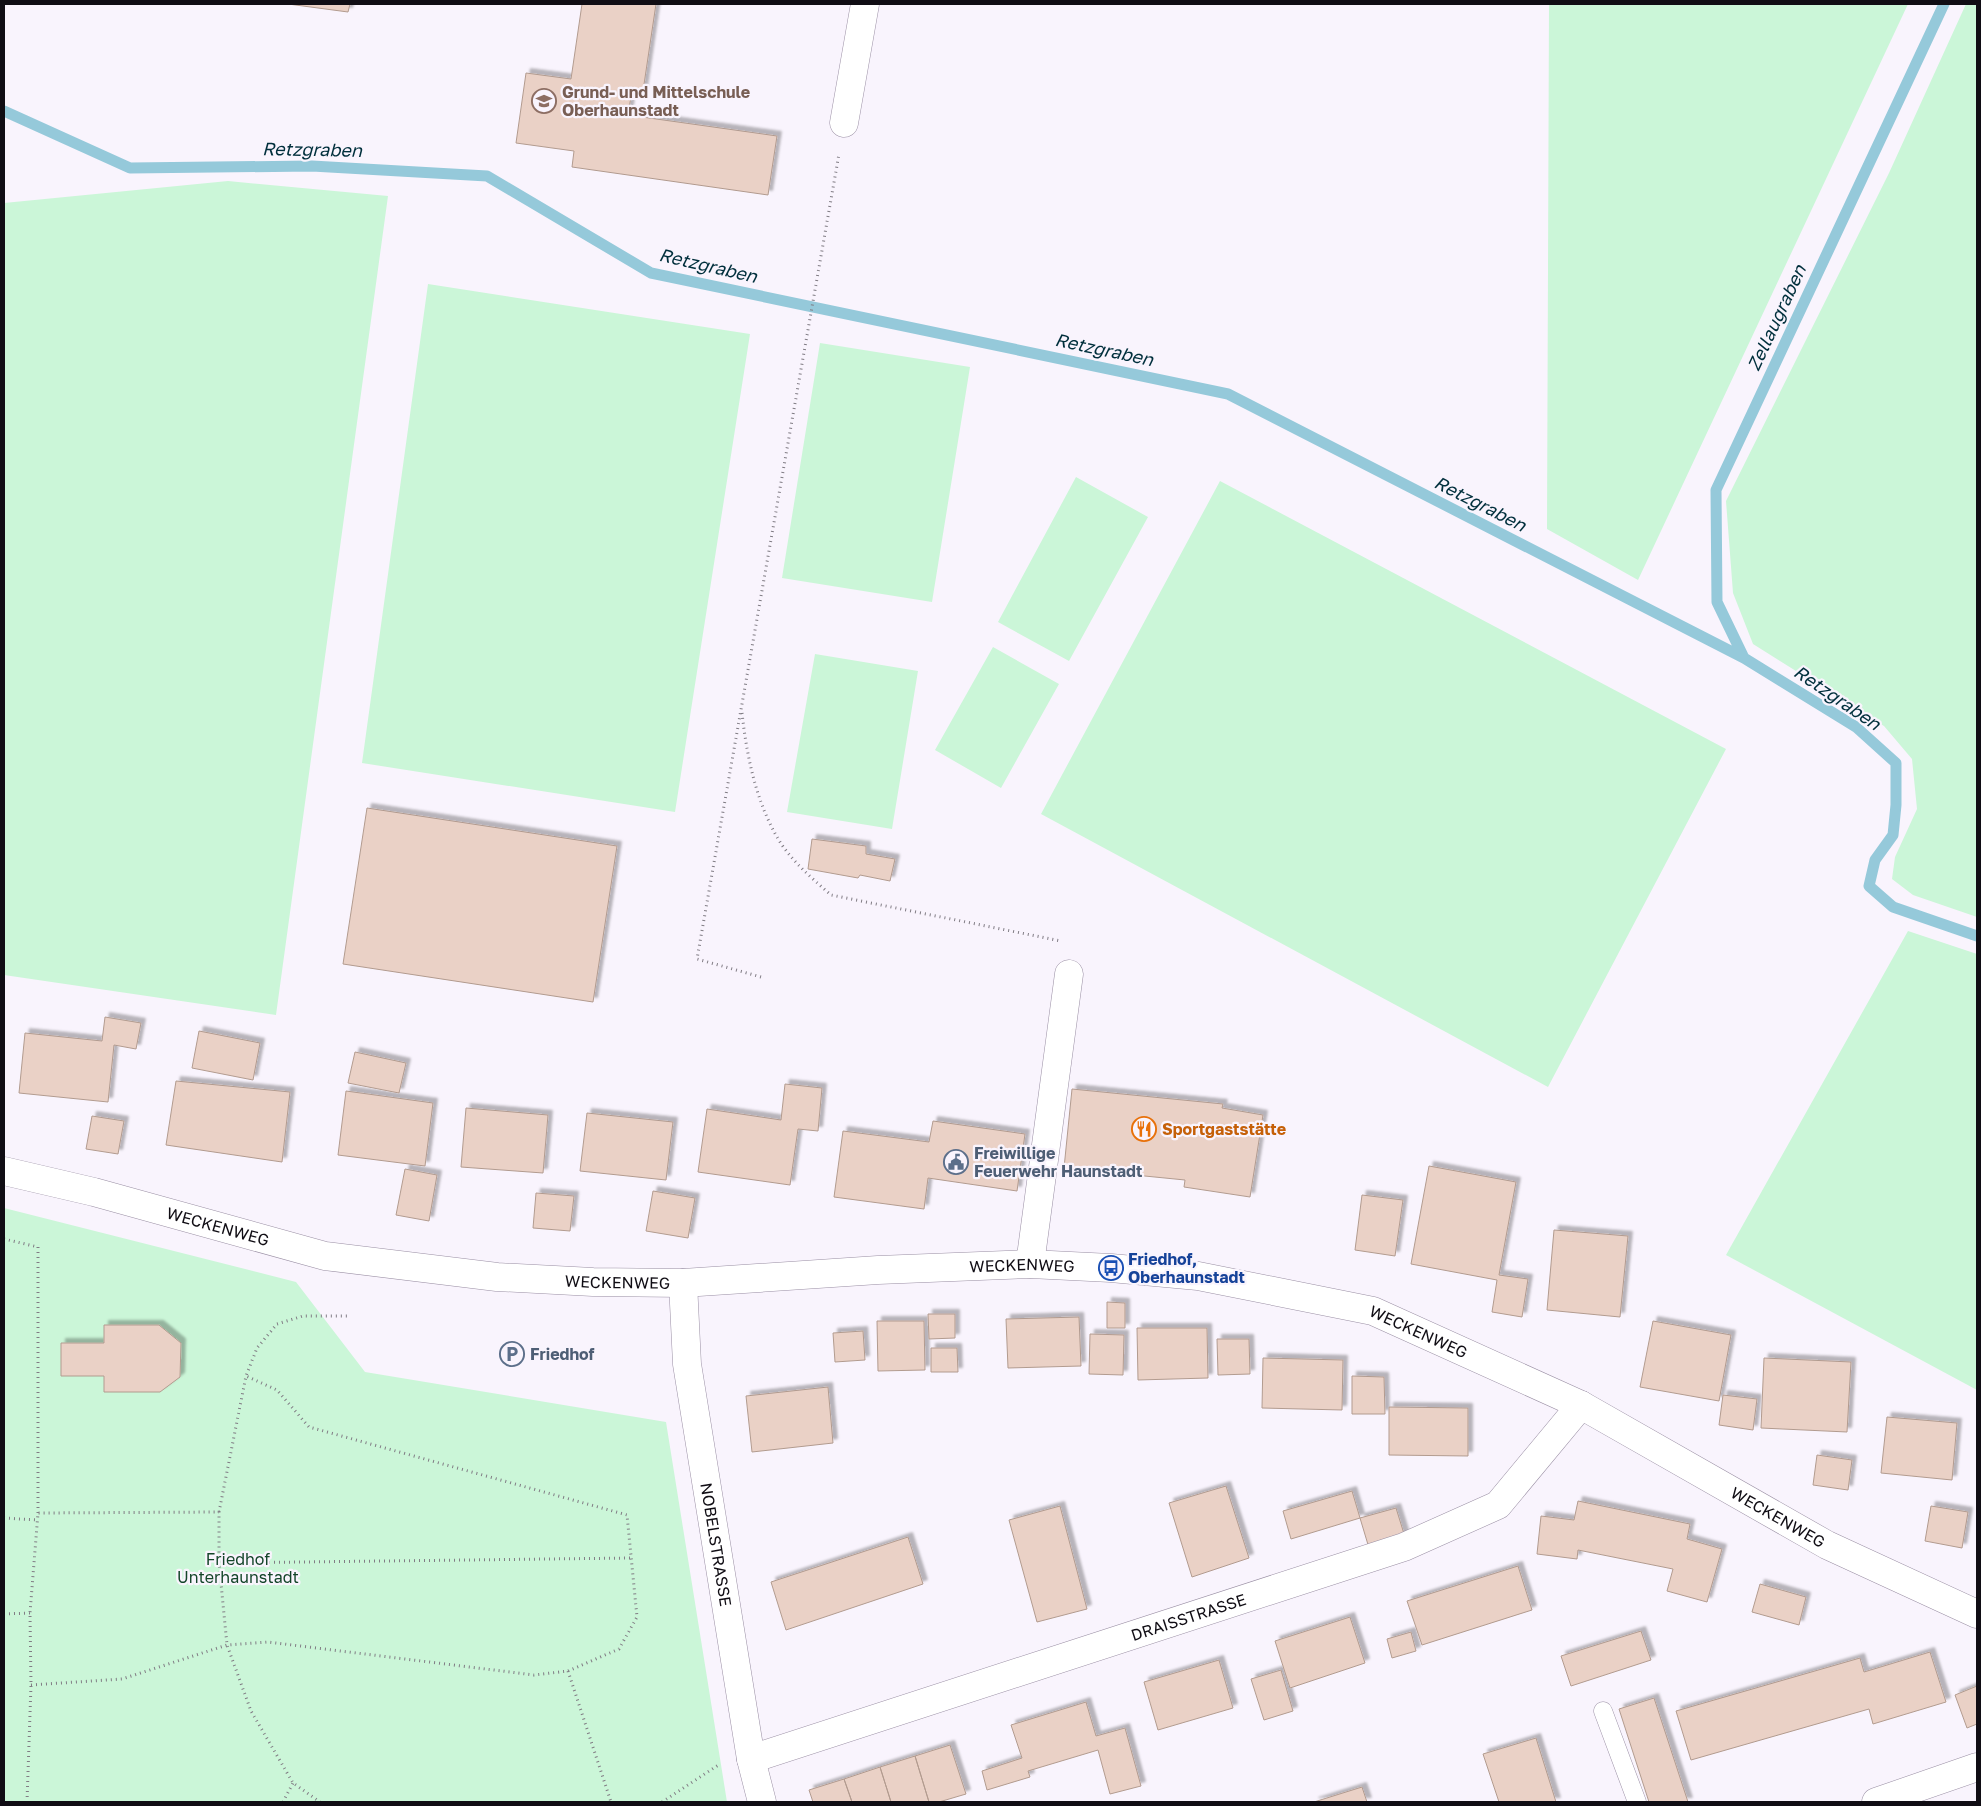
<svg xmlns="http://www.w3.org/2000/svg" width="1981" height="1806" font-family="'Golos Text',sans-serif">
<defs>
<filter id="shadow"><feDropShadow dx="4.5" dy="-4.5" stdDeviation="1" flood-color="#0004"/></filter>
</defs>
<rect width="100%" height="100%" fill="#f9f4fd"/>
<path fill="#cbf6d8" d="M1549 4H1908L1638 580 1547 529Z
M1966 4H1977V917L1913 895 1892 879 1895 857 1917 809 1912 759 1884 726 1753 644 1733 593 1726 501 1889 173Z
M228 181 388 196 276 1015 4 975V203Z
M428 284 750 334 675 812 362 763Z
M820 343 970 367 932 602 782 578Z
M1076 477 1148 517 1069 661 998 622Z
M1220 481 1726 749 1548 1087 1041 814Z
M993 647 1059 684 1001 788 935 750Z
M815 654 918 671 892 829 787 812Z
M1908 931 1977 954V1390L1726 1255Z
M4 1208 296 1282 365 1372 666 1422 727 1802H4Z"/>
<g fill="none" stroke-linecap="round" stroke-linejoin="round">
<path stroke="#95c9da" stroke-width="11" d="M4 111 130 168 312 166 487 176 651 273 1228 394 1744 658 1856 727 1896 763V805L1893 835 1875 860 1869 886 1893 907 1977 936
M1744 658 1717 602 1716 490 1944 4"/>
</g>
<path fill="#ead1c6" stroke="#b29b8f" filter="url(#shadow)" d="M288 4H350L348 12Z
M582 4H656L643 91 632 90 628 115 777 136 768 195 572 167 574 151 516 143 526 73 571 79Z
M367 808 617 846 593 1002 343 964Z
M812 839 866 846V854L895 859 890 881 860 875 858 878 808 869Z
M105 1017 141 1023 136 1049 114 1045 108 1102 19 1093 25 1033 102 1041Z
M199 1031 260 1043 253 1080 192 1068Z
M355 1052 406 1063 399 1093 348 1083Z
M176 1081 290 1092 282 1162 166 1145Z
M785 1084 822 1088 818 1131 798 1129 790 1185 698 1172 707 1109 781 1120Z
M1072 1089 1223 1104 1222 1108 1263 1115 1250 1197 1184 1187 1185 1180 1064 1168Z
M346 1091 433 1103 425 1166 338 1155Z
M466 1108 548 1115 543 1173 461 1167Z
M587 1113 673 1122 666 1180 580 1171Z
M92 1116 124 1121 118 1154 86 1149Z
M933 1121 1025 1134 1017 1191 928 1178 924 1209 834 1197 843 1131 929 1142Z
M1429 1166 1516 1182 1499 1275 1528 1279 1522 1317 1492 1312 1497 1280 1411 1264Z
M405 1169 437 1175 429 1221 396 1215Z
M653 1191 695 1198 688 1238 646 1231Z
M536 1193 574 1196 570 1231 533 1228Z
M1362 1195 1403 1200 1395 1256 1355 1250Z
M1554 1230 1628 1236 1620 1317 1547 1310Z
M1107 1302 1125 1303V1328H1107Z
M928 1314H955V1338L929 1339Z
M1079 1317 1081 1366 1008 1368 1006 1319Z
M877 1321H924L925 1370 878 1371Z
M1653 1321 1731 1335 1719 1401 1640 1387Z
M104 1325H159L181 1343 180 1377 160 1392H104V1376H61V1343H104Z
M1137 1328H1207L1208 1378 1138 1380Z
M863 1331 865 1360 835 1362 833 1333Z
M1090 1334 1124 1335 1123 1375 1089 1374Z
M1217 1339H1249L1250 1374 1218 1375Z
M931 1348H957L958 1372H931Z
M1263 1358 1343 1360 1342 1410 1262 1408Z
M1764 1358 1851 1362 1847 1432 1761 1428Z
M1352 1376 1384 1377 1385 1414H1352Z
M828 1387 833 1443 752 1452 746 1396Z
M1723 1395 1757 1399 1753 1430 1719 1425Z
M1389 1407 1468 1408V1456L1389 1455Z
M1887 1417 1957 1423 1952 1480 1881 1473Z
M1817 1455 1852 1460 1848 1490 1813 1485Z
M1226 1486 1249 1558 1192 1577 1169 1503Z
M1352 1491 1360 1518 1291 1539 1283 1511Z
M1578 1501 1690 1524 1687 1539 1722 1549 1707 1602 1667 1591 1673 1569 1578 1550 1577 1559 1537 1554 1541 1516 1574 1520Z
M1060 1506 1087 1609 1037 1622 1009 1520Z
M1931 1506 1968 1512 1962 1548 1925 1541Z
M1396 1508 1405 1537 1369 1548 1360 1518Z
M908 1537 923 1584 786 1630 771 1582Z
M1518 1566 1532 1610 1422 1645 1407 1601Z
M1760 1584 1806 1597 1799 1625 1752 1612Z
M1350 1617 1365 1663 1290 1688 1275 1641Z
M1641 1631 1651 1660 1571 1686 1561 1656Z
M1411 1632 1416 1651 1392 1658 1387 1639Z
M1930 1652 1946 1702 1873 1724 1869 1709 1691 1760 1676 1711 1860 1658 1864 1672Z
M1219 1660 1233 1708 1158 1730 1144 1682Z
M1281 1670 1293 1711 1264 1720 1251 1679Z
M1977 1686V1724L1967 1728 1955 1695Z
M1654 1698 1688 1802H1649L1619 1709Z
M1086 1702 1096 1736 1125 1728 1141 1786 1110 1794 1098 1750 1028 1771 1030 1777 987 1790 982 1771 1022 1758 1011 1725Z
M1536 1738 1556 1802H1499L1483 1754Z
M950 1745 966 1794 939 1802H929L915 1756Z
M915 1756 929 1802H891L880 1767Z
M880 1767 891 1802H852L844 1779Z
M844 1779 852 1802H813L809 1790Z
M1362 1787 1367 1802H1314Z"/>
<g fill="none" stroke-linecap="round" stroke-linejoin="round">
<defs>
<path id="lane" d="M1603 1711 1637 1802"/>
<g id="street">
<path d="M844 123 865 4"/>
<path id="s1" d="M4 1171 94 1192 325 1256 497 1277 593 1282 683 1283 878 1270 1030 1264 1111 1268 1198 1276 1373 1311 1581 1405 1827 1545 1977 1614"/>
<path d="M1030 1264 1069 974"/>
<path id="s2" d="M683 1283 687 1364 751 1759 762 1802"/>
<path id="s3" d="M751 1759 1404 1547 1498 1505 1581 1405"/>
<path d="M1876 1802 1977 1767"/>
</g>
</defs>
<use href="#lane" stroke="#9a8fa4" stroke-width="19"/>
<use href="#street" stroke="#9a8fa4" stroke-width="29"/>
<path stroke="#807c84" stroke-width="3" stroke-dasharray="1 4" stroke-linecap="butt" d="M742 713C747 758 757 807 782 845 796 865 814 880 831 895L1061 941
M761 977 697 959 839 154
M4 1239 38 1247V1514
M219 1512 246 1376 257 1348 277 1324 303 1316H347
M4 1518 38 1520
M219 1563 631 1558
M4 1614 30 1613
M568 1671 611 1802
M31 1685 122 1679 227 1645 268 1642 534 1675 568 1671 619 1649 637 1617 627 1515 309 1427 277 1390 246 1376
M27 1802 31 1685 30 1613 38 1513 219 1512V1563L227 1645 251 1711 293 1783 320 1802
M283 1802 293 1783
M662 1802 720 1764"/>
<use href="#lane" stroke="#fff" stroke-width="18"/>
<use href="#street" stroke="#fff" stroke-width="28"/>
</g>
<defs>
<symbol id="school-ring" viewBox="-11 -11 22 22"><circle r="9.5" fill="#f9f4fd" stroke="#8d6e63" stroke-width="1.5"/><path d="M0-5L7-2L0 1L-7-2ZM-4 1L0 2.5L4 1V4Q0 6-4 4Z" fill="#8d6e63"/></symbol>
<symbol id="restaurant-ring" viewBox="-11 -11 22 22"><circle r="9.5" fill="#f9f4fd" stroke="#e8710a" stroke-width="1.5"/><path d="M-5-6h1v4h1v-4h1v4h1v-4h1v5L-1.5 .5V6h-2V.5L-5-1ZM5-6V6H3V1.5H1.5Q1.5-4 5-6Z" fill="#e8710a"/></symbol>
<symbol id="civic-ring" viewBox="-11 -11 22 22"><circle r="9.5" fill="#f9f4fd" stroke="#5c6f8a" stroke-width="1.5"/><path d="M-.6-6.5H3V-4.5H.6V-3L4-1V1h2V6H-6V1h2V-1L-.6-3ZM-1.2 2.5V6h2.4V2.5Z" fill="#5c6f8a"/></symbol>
<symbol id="bus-ring" viewBox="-11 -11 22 22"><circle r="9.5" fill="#f9f4fd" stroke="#1a4fb4" stroke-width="1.5"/><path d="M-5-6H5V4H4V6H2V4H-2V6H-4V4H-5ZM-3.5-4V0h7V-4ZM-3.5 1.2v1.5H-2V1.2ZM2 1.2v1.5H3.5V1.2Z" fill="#1a4fb4"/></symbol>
<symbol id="parking-ring" viewBox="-11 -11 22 22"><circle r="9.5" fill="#f9f4fd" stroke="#5c6f8a" stroke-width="1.5"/><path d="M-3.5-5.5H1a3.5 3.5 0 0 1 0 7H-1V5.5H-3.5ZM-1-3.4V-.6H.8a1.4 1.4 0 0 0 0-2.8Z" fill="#5c6f8a"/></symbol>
</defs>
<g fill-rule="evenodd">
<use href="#school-ring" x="530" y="87" width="28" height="28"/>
<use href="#restaurant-ring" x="1130" y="1115" width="28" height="28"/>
<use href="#civic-ring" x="942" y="1148" width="28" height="28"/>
<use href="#bus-ring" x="1097" y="1254" width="28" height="28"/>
<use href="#parking-ring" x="498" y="1340" width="28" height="28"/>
</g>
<g text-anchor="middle" stroke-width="4.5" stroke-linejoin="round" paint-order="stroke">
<g font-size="16" font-weight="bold" fill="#785e54" stroke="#f9f4fd" text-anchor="start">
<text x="562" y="98">Grund- und Mittelschule<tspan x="562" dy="18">Oberhaunstadt</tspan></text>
</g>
<g font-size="16" font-weight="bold" fill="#c56008" stroke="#f9f4fd" text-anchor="start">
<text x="1162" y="1135">Sportgaststätte</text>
</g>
<g font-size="16" font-weight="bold" fill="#4e5e75" stroke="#f9f4fd" text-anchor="start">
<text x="974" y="1159">Freiwillige<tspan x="974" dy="18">Feuerwehr Haunstadt</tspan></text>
<text x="530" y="1360">Friedhof</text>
</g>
<g font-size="16" fill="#100d14" stroke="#f9f4fd">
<text dy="6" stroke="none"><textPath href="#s1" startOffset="221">WECKENWEG</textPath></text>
<text dy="6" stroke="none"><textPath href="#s1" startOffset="1031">WECKENWEG</textPath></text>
<text dy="6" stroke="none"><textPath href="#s1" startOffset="626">WECKENWEG</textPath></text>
<text dy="6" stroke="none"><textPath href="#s1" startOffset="1436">WECKENWEG</textPath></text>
<text dy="6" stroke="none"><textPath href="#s1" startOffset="1841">WECKENWEG</textPath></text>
<text dy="6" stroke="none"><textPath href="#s2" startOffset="264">NOBELSTRASSE</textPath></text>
<text dy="6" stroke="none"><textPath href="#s3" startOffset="460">DRAISSTRASSE</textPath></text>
</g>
<g font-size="16" font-weight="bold" fill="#164399" stroke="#f9f4fd" text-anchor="start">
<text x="1128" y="1265">Friedhof,<tspan x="1128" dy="18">Oberhaunstadt</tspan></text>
</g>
<g font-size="16" fill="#134529" stroke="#f9f4fd">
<text x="238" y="1565">Friedhof<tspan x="238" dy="18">Unterhaunstadt</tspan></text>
</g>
<g font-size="18" font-style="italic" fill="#002f3c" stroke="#f9f4fd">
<text transform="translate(312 150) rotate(1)" y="6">Retzgraben</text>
<text transform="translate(708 266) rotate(13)" y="6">Retzgraben</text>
<text transform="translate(1777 318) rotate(-65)" y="6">Zellaugraben</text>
<text transform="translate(1104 350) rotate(12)" y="6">Retzgraben</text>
<text transform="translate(1480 504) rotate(27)" y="6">Retzgraben</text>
<text transform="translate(1837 698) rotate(34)" y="6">Retzgraben</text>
</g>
</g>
<rect width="1981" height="1806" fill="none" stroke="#100d14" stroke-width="10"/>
</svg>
